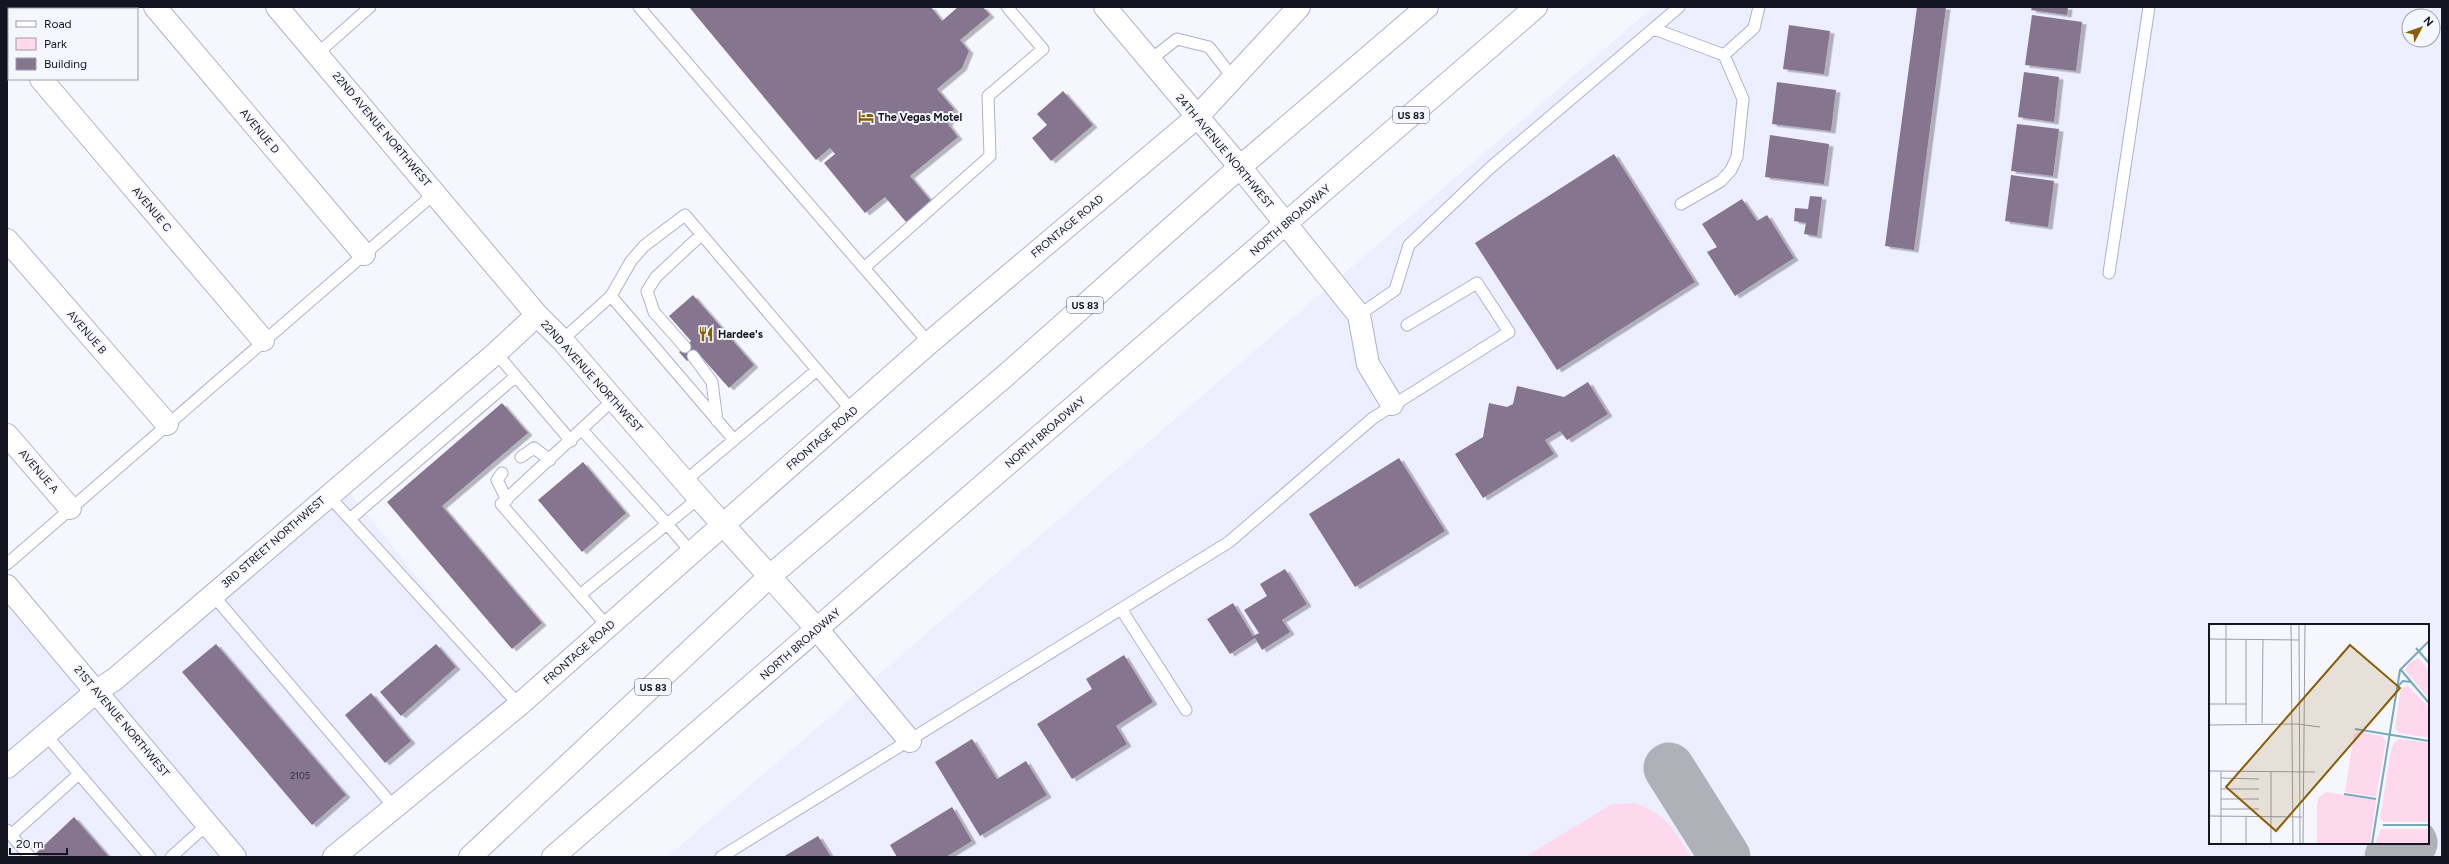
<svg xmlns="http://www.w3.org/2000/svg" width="2449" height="864" font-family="Figtree,sans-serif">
<defs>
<filter id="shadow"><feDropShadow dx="4.5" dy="2.5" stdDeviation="0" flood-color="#0004"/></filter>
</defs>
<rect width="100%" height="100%" fill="#f6f7fe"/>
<path fill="#edeeff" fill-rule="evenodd" d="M1653 7H2442V857H667ZM2409 16H2433V40H2409ZM2210 625H2428V843H2210Z
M343 484 514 699 329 857H7V587L96 693Z"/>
<path fill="#fed8ec" d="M1636 803C1668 817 1673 828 1691 857H1525L1612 804Z"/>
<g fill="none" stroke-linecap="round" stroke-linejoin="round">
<path stroke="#b0b0b9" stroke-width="51" d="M1669 768 1725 857
M2390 857 2412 843"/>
</g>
<path fill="#86758f" filter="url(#shadow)" d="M689 7H931L942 21 958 7H983L990 15 960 40 969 51 962 68 937 89 954 109 948 124 958 137 910 176 931 201 906 222 885 197 865 213 824 163 835 154 830 148 816 160Z
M1917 7H1946L1914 250 1885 246Z
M2032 7H2068L2067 15 2031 10Z
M2032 15 2082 22 2076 71 2025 65Z
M1789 25 1830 31 1824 74 1783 69Z
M2024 72 2059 77 2054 122 2018 117Z
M1777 82 1836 90 1831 131 1772 124Z
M1063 91 1093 125 1051 161 1032 138 1047 125 1037 114Z
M2017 124 2059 129 2053 176 2011 171Z
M1770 135 1829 144 1824 184 1765 177Z
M1614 154 1695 282 1557 370 1475 243Z
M2011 175 2054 181 2048 227 2005 221Z
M1810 196 1822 197 1817 236 1804 234 1806 223 1794 221 1795 208 1808 209Z
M1742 199 1757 221 1767 215 1794 258 1735 296 1707 252 1717 247 1702 224Z
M693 295 754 365 729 388 697 352 687 361 679 352 691 341 669 316Z
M1588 382 1608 414 1567 440 1560 431 1545 440 1554 454 1483 498 1455 454 1483 437 1489 403 1507 407 1513 404 1517 386 1564 397Z
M502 403 528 433 442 506 542 623 512 649 387 502Z
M1399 458 1445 531 1355 587 1309 514Z
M583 462 626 513 582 552 538 500Z
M1285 569 1307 604 1282 620 1290 632 1262 650 1255 638 1230 654 1207 619 1233 603 1253 636 1259 633 1244 610 1267 596 1260 584Z
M216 644 346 795 312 825 182 672Z
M436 644 456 667 401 716 380 692Z
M1124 655 1153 702 1116 726 1127 744 1072 779 1037 724 1092 689 1086 679Z
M371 693 411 741 385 763 345 715Z
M972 739 997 779 1026 761 1047 795 980 836 935 762Z
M952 807 972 841 946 857H897L890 845Z
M74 817 109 857H39L36 853Z
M818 836 831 857H783Z"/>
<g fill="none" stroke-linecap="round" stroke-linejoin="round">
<defs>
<path id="lane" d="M639 7 864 268
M1654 29 1724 55 1743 99 1737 157 1731 170 1721 181 1681 204
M318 53 370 7
M1724 55 1754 28 1759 7
M1150 60 1177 39 1209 47 1233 78
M2109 273 2149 7
M611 296 734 440
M1359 315 1395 290 1409 245 1490 168 1679 7
M562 340 611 296 631 261 644 246 685 215 853 412
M929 343 864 268 990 156 988 96 1043 49 1007 7
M685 347 654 312 647 291 656 277 701 235
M496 353 571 441
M693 356 712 382 717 421
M521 457 534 448 550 460
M502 473 497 480 507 500
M685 481 817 370
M328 495 519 705
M350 519 515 377
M692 553 667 524 699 498
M7 564 435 193
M212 594 394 807
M580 595 667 524 582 430
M1121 609 1186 710
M608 627 501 504 614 399
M45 734 150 857
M7 830 11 835 79 774
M11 835 30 857
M171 857 208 824
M721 857 1229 542 1373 418 1509 332 1477 283 1407 325"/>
<path id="street" d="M155 7 364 254
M277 7 537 315 562 340 699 498 817 629 910 741
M1105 7 1240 167 1359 315 1368 364 1392 404
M7 39 9 42
M41 79 263 340
M7 240 167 424
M7 435 70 508
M7 767 97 691 115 679 496 353 537 315
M334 857 519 705 929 343 1197 117 1299 7"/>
<path id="secondary" d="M7 586 235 857"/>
<path id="primary" d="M470 857 770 576 1005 376 1240 167 1427 7
M553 857 1536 7"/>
</defs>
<use href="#lane" stroke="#afb0d0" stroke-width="13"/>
<use href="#street" stroke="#afb0d0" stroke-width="24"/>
<use href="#secondary" stroke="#afb0d0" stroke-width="24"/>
<use href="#primary" stroke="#afb0d0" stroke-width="24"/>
<use href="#lane" stroke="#fff" stroke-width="11"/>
<use href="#street" stroke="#fff" stroke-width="22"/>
<use href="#secondary" stroke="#fff" stroke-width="22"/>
<use href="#primary" stroke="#fff" stroke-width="22"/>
</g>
<defs>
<symbol id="hotel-bare" viewBox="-9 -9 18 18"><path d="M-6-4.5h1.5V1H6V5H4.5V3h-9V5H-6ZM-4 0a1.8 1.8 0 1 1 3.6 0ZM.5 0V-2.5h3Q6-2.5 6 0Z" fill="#8a5d00" stroke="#f6f7fe" stroke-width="2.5" paint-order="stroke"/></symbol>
<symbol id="restaurant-bare" viewBox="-9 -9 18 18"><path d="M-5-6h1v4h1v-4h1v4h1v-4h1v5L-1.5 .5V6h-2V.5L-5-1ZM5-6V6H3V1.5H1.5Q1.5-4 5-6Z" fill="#8a5d00" stroke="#f6f7fe" stroke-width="2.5" paint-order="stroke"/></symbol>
</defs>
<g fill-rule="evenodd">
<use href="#hotel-bare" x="855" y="106" width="22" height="22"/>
<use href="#restaurant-bare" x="695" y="323" width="22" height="22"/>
</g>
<g text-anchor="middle" stroke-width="4" stroke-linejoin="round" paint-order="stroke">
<g font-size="9" fill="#312d3c">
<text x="300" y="779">2105</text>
</g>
<g fill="#f6f7fe" stroke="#585963" stroke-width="1">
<rect x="1393" y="107" width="36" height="16" rx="3"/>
<rect x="1067" y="297" width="36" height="16" rx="3"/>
<rect x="635" y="679" width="36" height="16" rx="3"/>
</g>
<g font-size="10" font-weight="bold" fill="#151521">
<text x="1411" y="119">US 83</text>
<text x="1085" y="309">US 83</text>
<text x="653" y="691">US 83</text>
</g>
<g font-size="11" font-weight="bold" fill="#151521" stroke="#f6f7fe" text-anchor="start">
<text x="878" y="121">The Vegas Motel</text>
<text x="718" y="338">Hardee's</text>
</g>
<g font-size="11" fill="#151521" stroke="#f6f7fe">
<text transform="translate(382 129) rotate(50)" y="4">22ND AVENUE NORTHWEST</text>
<text transform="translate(260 131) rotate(50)" y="4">AVENUE D</text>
<text transform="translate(1225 151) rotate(50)" y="4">24TH AVENUE NORTHWEST</text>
<text transform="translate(152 209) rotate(50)" y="4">AVENUE C</text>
<text transform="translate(1290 220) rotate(-41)" y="4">NORTH BROADWAY</text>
<text transform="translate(1067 226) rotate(-40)" y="4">FRONTAGE ROAD</text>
<text transform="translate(87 332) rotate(49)" y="4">AVENUE B</text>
<text transform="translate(592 376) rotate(48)" y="4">22ND AVENUE NORTHWEST</text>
<text transform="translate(1045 432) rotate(-41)" y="4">NORTH BROADWAY</text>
<text transform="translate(822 438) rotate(-41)" y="4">FRONTAGE ROAD</text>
<text transform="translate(39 471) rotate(49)" y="4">AVENUE A</text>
<text transform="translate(273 542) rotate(-41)" y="4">3RD STREET NORTHWEST</text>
<text transform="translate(800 644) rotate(-41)" y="4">NORTH BROADWAY</text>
<text transform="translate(579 652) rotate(-41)" y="4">FRONTAGE ROAD</text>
<text transform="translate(122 721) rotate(50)" y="4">21ST AVENUE NORTHWEST</text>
</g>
</g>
<g transform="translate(2209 624)">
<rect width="220" height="220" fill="#f6f7fe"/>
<path d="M209 34 220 46V75L196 46 200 39ZM199 62 220 83V114L190 109 186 104 191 68 194 63ZM150 108 173 112 177 117 167 173 136 168 145 110ZM192 115 220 119V198H175L171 195 182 126 186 117ZM117 168 167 176 161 220H108V180L110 173ZM172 205H220V220H166Z" fill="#fed8ec"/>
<path fill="none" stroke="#75a9bc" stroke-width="2" d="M207 24 220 39M192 46 220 79M189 62 194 57 202 58M146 105 220 117M135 170 167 175M174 201H220M163 220 191 46 220 17"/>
<path fill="none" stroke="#9c9da6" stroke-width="1" d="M82 0 84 220M90 0 91 220M0 15 90 16M0 80H37M17 80V0M37 99V15M53 99 54 15M0 101 89 100 111 103M0 147 106 148M12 154 50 155M12 165H50M12 175H50M12 185H50M0 192 93 193M37 193V220M12 220V148M62 220V148M94 220 96 0"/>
<path fill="#8a5d00" fill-opacity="0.15" stroke="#8a5d00" stroke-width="2" d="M141 21 191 64 67 207 17 163Z"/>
<rect width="220" height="220" fill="none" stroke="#151521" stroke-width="2"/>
</g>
<rect width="2449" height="864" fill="none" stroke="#151521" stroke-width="16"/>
<rect x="8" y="8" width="130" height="72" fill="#f6f7fe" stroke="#9c9da6"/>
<rect x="16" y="21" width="20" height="6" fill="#ffffff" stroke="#9c9da6"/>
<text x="44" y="28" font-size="12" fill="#151521">Road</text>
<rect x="16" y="38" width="20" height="12" fill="#fed8ec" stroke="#9c9da6"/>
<text x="44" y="48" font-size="12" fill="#151521">Park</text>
<rect x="16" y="58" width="20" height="12" fill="#86758f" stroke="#9c9da6"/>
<text x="44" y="68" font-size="12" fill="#151521">Building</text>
<g transform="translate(2421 28) rotate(49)"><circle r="19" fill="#f6f7fe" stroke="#9c9da6"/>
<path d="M0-3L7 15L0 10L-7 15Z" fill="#8a5d00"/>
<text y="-6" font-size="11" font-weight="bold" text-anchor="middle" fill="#151521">N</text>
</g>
<path d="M10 848v6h57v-6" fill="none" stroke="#151521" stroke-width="2"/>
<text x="16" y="848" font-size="12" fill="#151521" stroke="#f6f7fe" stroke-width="3" paint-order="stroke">20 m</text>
</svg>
